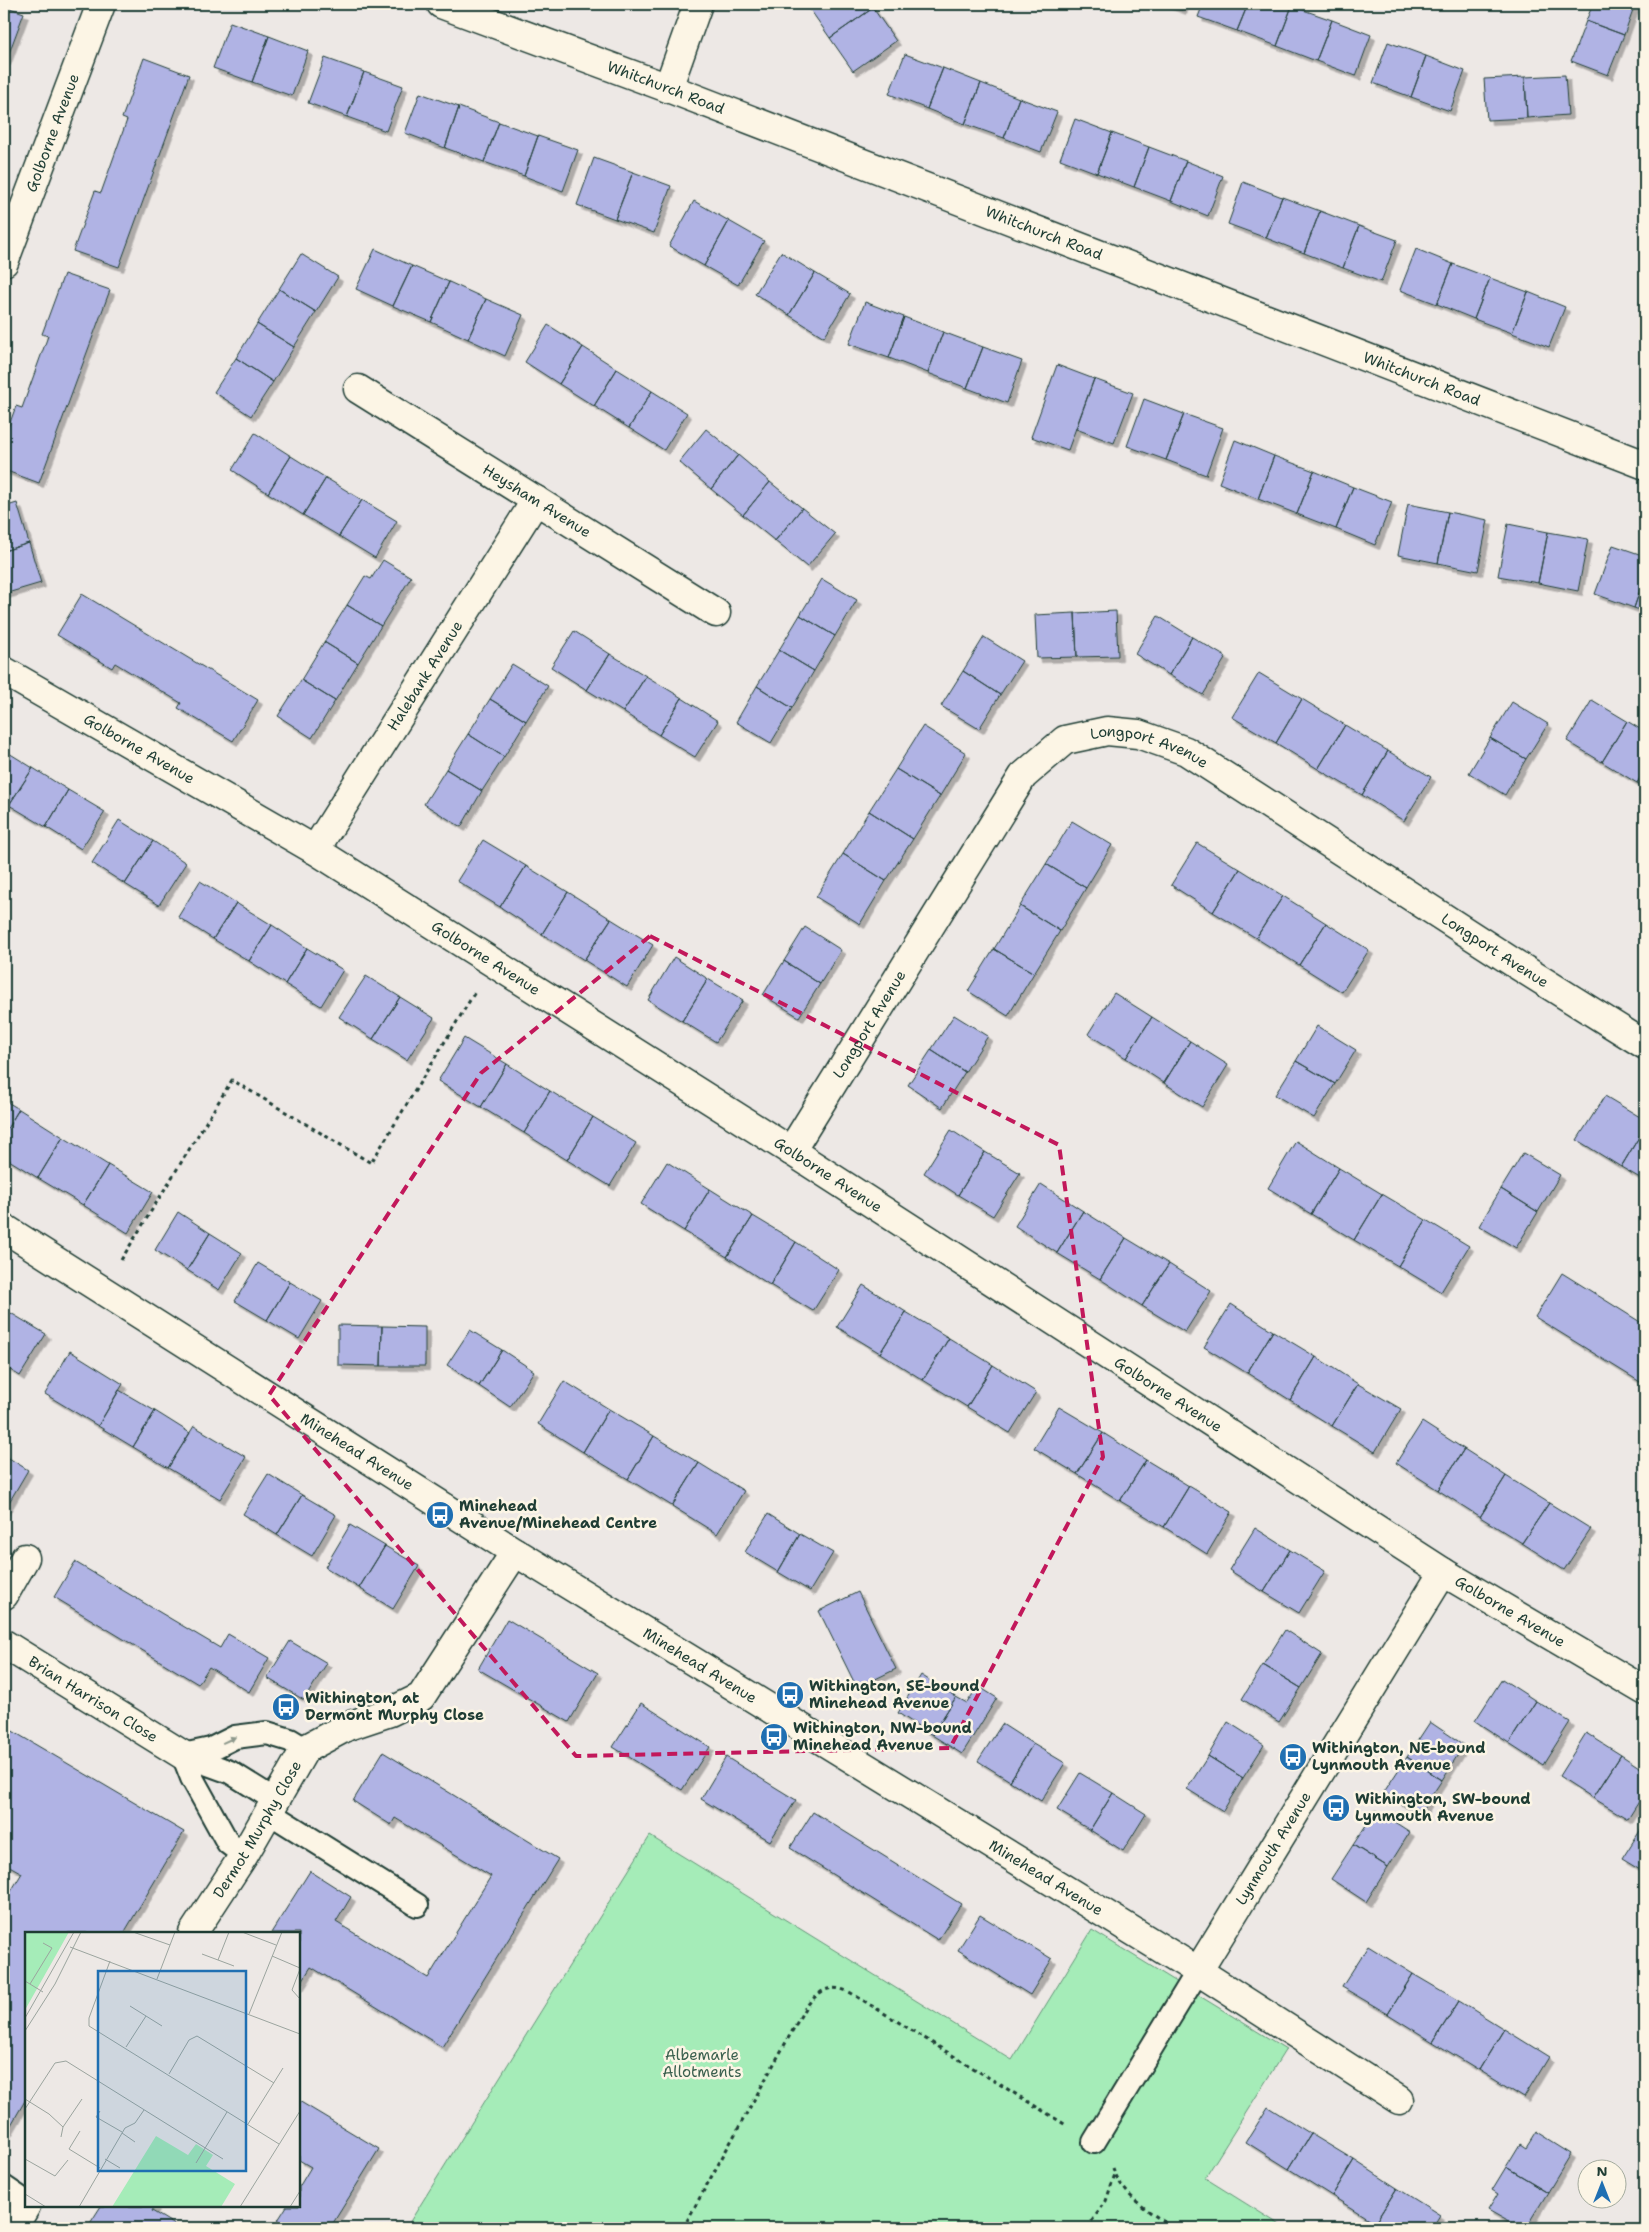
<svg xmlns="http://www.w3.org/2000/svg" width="1649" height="2232" font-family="'Shantell Sans',sans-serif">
<defs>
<filter id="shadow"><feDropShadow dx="4.5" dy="4.5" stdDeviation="0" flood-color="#0004"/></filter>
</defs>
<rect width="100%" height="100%" fill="#ede8e5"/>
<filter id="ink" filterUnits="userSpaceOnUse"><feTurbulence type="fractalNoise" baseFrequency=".02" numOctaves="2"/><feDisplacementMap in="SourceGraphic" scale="10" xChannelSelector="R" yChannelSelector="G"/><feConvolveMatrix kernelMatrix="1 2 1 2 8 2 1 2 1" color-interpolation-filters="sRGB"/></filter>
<g filter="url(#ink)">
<path fill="#a5ecb8" stroke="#629476" d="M650 1836 1012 2060 1092 1930 1286 2049 1205 2178 1285 2228H406Z"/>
<path fill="#b0b3e4" stroke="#1f3d34" filter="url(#shadow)" d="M809 4H870L873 8 830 38 807 5Z
M1165 4H1184L1182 10Z
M1203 4H1248L1237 31 1198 17Z
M1248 4H1287L1292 6 1277 46 1237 31Z
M1593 4H1635L1624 35 1586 21Z
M4 6 24 13 6 61 4 60Z
M1292 6 1332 20 1316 61 1277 46Z
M873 8 896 41 853 71 830 38Z
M1332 20 1371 35 1356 76 1316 61Z
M1586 21 1624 35 1608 75 1571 61Z
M230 22 269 36 252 82 213 68Z
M269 36 308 51 292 96 252 82Z
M1388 42 1426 56 1411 97 1373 83Z
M905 54 943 68 927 109 889 94Z
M1426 56 1465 71 1450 111 1411 97Z
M144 58 189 75 119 267 73 251 95 191 101 193 127 120 122 118Z
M325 58 364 72 347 117 308 103Z
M943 68 981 83 965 124 927 109Z
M364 72 403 86 386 131 347 117Z
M1565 75 1568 115 1527 118 1525 77Z
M1525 77 1527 118 1487 120 1484 79Z
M981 83 1019 98 1004 138 965 124Z
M420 93 459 107 445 148 405 133Z
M1019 98 1057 112 1041 152 1004 138Z
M459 107 499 122 484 162 445 148Z
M1075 119 1112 133 1097 173 1060 159Z
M499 122 538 136 524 176 484 162Z
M1112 133 1149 147 1134 187 1097 173Z
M538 136 578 150 563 191 524 176Z
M1149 147 1186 161 1171 201 1134 187Z
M594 158 633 172 615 219 577 205Z
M1186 161 1223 176 1208 216 1171 201Z
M633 172 671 186 654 233 615 219Z
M1243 182 1282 197 1266 238 1228 224Z
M1282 197 1320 211 1304 253 1266 238Z
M694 201 729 221 704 266 669 246Z
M1320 211 1359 226 1343 268 1304 253Z
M729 221 764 241 738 285 704 266Z
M1359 226 1397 240 1381 282 1343 268Z
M375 249 412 266 393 306 356 289Z
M1416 249 1453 264 1437 304 1400 290Z
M781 252 815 273 789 315 755 294Z
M301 254 338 277 316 312 279 289Z
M1453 264 1490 278 1474 319 1437 304Z
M412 266 449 282 431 322 393 306Z
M815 273 850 294 824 337 789 315Z
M64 274 110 290 39 483 4 470V439L16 406 22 408 48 336 42 334Z
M1490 278 1528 292 1512 333 1474 319Z
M449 282 486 299 468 339 431 322Z
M279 289 316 312 294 347 257 324Z
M1528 292 1565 307 1549 347 1512 333Z
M486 299 523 315 505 356 468 339Z
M865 302 904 317 889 358 849 344Z
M904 317 943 332 928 373 889 358Z
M257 324 294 347 273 382 236 358Z
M548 325 583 347 559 384 525 362Z
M943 332 983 347 967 388 928 373Z
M583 347 617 369 594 406 559 384Z
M983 347 1022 361 1007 403 967 388Z
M236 358 273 382 251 416 214 392Z
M1057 365 1094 379 1068 450 1031 437Z
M617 369 652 391 629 428 594 406Z
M1094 379 1133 393 1114 443 1076 429Z
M652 391 687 413 664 450 629 428Z
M1144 399 1184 414 1166 460 1127 446Z
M1184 414 1223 428 1206 475 1166 460Z
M706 429 738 455 711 489 679 462Z
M255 433 291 456 268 493 232 470Z
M1235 440 1274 456 1258 499 1219 483Z
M738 455 770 482 743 515 711 489Z
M291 456 326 478 303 515 268 493Z
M1274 456 1314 471 1297 514 1258 499Z
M1314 471 1353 487 1336 529 1297 514Z
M326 478 362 500 339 536 303 515Z
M770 482 802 508 775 541 743 515Z
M1353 487 1392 502 1375 545 1336 529Z
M362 500 397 521 375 558 339 536Z
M17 503 29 543 4 551V507Z
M1408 504 1448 512 1438 563 1398 555Z
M802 508 835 534 807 567 775 541Z
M1448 512 1488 520 1478 571 1438 563Z
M1508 524 1548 532 1538 583 1498 576Z
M1548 532 1588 539 1578 591 1538 583Z
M29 543 41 583 4 594V551Z
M1613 545 1645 556V576L1634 608 1595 594Z
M383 560 411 577 381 626 347 605 365 576 371 579Z
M1645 576V612L1634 608Z
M822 579 857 600 835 636 800 615Z
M82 594 258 700 233 741 178 708 181 703 115 663 112 668 57 635Z
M347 605 381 626 358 663 324 642Z
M1116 611 1118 656 1077 657 1075 613Z
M1075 613 1077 657 1037 658 1035 615Z
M800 615 835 636 814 671 779 650Z
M1158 616 1192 637 1169 675 1135 654Z
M574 631 610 654 587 690 551 667Z
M984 637 1022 661 1000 695 963 671Z
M1192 637 1226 657 1203 695 1169 675Z
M324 642 358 663 335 701 301 680Z
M779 650 814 671 792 708 757 686Z
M610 654 646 676 623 712 587 690Z
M512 664 548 686 526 721 490 699Z
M963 671 1000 695 979 729 941 706Z
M1259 673 1302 699 1276 743 1232 717Z
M646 676 682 698 659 735 623 712Z
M301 680 335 701 312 738 278 716Z
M757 686 792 708 771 743 736 722Z
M682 698 718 721 695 757 659 735Z
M490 699 526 721 504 757 468 734Z
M1302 699 1345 725 1318 769 1276 743Z
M1592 700 1627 721 1602 762 1567 741Z
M1512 702 1548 724 1526 759 1490 738Z
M1627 721 1645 732V770L1637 783 1602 762Z
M1345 725 1388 751 1362 795 1318 769Z
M923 726 966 753 940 796 896 769Z
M468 734 504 757 482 791 446 769Z
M1490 738 1526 759 1505 795 1469 773Z
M4 750 33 768 9 805 4 802Z
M1388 751 1431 777 1404 821 1362 795Z
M33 768 68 790 46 827 9 805Z
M446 769 482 791 461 827 424 804Z
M896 769 940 796 913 839 869 811Z
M1645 770V788L1637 783Z
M68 790 105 812 81 849 46 827Z
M869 811 913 839 886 881 843 854Z
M119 820 153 841 125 884 92 863Z
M1072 821 1112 845 1086 888 1046 864Z
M483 840 526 866 500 907 457 881Z
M153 841 186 863 159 905 125 884Z
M1197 843 1240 869 1213 912 1171 885Z
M843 854 886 881 860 924 816 897Z
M1046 864 1086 888 1060 931 1020 906Z
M526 866 568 892 542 934 500 907Z
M1240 869 1283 896 1256 938 1213 912Z
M200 881 236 903 213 939 178 917Z
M568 892 611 919 584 960 542 934Z
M1283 896 1326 923 1299 965 1256 938Z
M236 903 272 925 249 961 213 939Z
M1020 906 1060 931 1034 973 994 949Z
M611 919 653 945 627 987 584 960Z
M1326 923 1369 950 1342 992 1299 965Z
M272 925 307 948 285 984 249 961Z
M805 927 841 950 820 984 784 961Z
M307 948 343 970 321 1006 285 984Z
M994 949 1034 973 1008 1016 968 991Z
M674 957 708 979 682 1021 648 1000Z
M784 961 820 984 799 1017 763 995Z
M366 976 400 997 373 1039 339 1017Z
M708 979 743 1000 716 1042 682 1021Z
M1114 993 1152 1017 1126 1058 1088 1034Z
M400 997 434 1018 407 1060 373 1039Z
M954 1015 988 1036 965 1072 931 1050Z
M1152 1017 1190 1041 1164 1083 1126 1058Z
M1317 1026 1356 1050 1335 1084 1296 1061Z
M464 1038 507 1064 481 1107 438 1081Z
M1190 1041 1228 1065 1202 1107 1164 1083Z
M931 1050 965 1072 942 1108 908 1085Z
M1296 1061 1335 1084 1314 1118 1275 1095Z
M507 1064 550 1091 524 1133 481 1107Z
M550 1091 593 1117 567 1160 524 1133Z
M1605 1096 1645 1120V1127L1621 1167 1577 1140Z
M4 1100 19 1109 4 1134Z
M19 1109 63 1137 38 1178 4 1157V1134Z
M593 1117 636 1143 610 1186 567 1160Z
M1645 1127V1181L1621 1167Z
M951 1130 985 1152 958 1195 924 1173Z
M63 1137 108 1165 83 1205 38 1178Z
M1296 1141 1339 1168 1311 1214 1268 1188Z
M985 1152 1020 1173 993 1216 958 1195Z
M1523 1153 1560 1175 1538 1212 1501 1189Z
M667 1162 710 1189 684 1231 641 1204Z
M108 1165 153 1192 128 1233 83 1205Z
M1339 1168 1382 1194 1354 1240 1311 1214Z
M1041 1184 1083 1211 1057 1253 1015 1226Z
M710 1189 753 1216 727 1257 684 1231Z
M1501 1189 1538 1212 1516 1248 1479 1226Z
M1382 1194 1426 1220 1398 1266 1354 1240Z
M1083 1211 1126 1238 1100 1279 1057 1253Z
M178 1212 210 1233 187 1270 155 1250Z
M753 1216 796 1242 770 1285 727 1257Z
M1426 1220 1469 1246 1441 1292 1398 1266Z
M210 1233 242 1253 219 1290 187 1270Z
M1126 1238 1169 1264 1142 1306 1100 1279Z
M796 1242 839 1270 813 1311 770 1285Z
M258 1263 290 1282 267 1320 235 1301Z
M1169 1264 1211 1291 1185 1332 1142 1306Z
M1562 1273 1645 1325V1385L1535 1317Z
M290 1282 322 1301 299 1339 267 1320Z
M863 1285 906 1312 880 1353 837 1327Z
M1231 1304 1273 1331 1247 1373 1204 1347Z
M4 1309 46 1334 20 1376 4 1366Z
M906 1312 949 1338 923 1380 880 1353Z
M338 1325 382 1326 381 1366 338 1365Z
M382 1326 425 1327V1366H381Z
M470 1330 502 1350 479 1386 447 1365Z
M1273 1331 1316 1357 1290 1400 1247 1373Z
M949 1338 993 1365 967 1407 923 1380Z
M502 1350 534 1371 510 1407 479 1386Z
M70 1351 123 1384 98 1426 45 1394Z
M1316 1357 1358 1384 1332 1426 1290 1400Z
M993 1365 1036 1392 1010 1433 967 1407Z
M564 1381 609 1409 583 1452 538 1424Z
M1358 1384 1401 1409 1375 1452 1332 1426Z
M119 1390 155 1411 133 1447 98 1426Z
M1059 1407 1103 1433 1077 1474 1034 1448Z
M609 1409 654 1436 628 1479 583 1452Z
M155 1411 190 1433 168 1468 133 1447Z
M1422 1422 1464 1449 1438 1490 1396 1463Z
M194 1426 246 1457 220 1499 168 1468Z
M1103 1433 1146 1460 1120 1501 1077 1474Z
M654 1436 699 1463 672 1506 628 1479Z
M1464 1449 1506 1476 1480 1517 1438 1490Z
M4 1455 28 1470 4 1511Z
M1146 1460 1189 1486 1164 1527 1120 1501Z
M699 1463 744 1491 717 1534 672 1506Z
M268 1474 302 1495 277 1535 243 1514Z
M1506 1476 1549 1503 1522 1543 1480 1517Z
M1189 1486 1232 1512 1207 1554 1164 1527Z
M302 1495 336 1515 312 1556 277 1535Z
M1549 1503 1591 1529 1564 1570 1522 1543Z
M768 1514 800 1534 778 1572 745 1552Z
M350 1525 385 1546 359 1588 325 1567Z
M1255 1528 1290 1550 1264 1592 1229 1570Z
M800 1534 833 1553 810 1591 778 1572Z
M1645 1541V1560L1637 1555Z
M385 1546 419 1566 393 1609 359 1588Z
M1290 1550 1325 1571 1299 1613 1264 1592Z
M75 1562 220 1648 228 1634 269 1658 249 1692 209 1667 198 1684 54 1597Z
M858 1592 896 1669 857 1688 819 1611Z
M507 1619 598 1673 569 1722 478 1669Z
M1285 1630 1322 1654 1301 1688 1263 1665Z
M290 1641 327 1663 304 1700 267 1678Z
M1263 1665 1301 1688 1279 1722 1242 1699Z
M921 1675 956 1697 932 1735 898 1713Z
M1502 1679 1536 1701 1509 1743 1475 1721Z
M978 1686 997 1698 962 1754 932 1735 956 1697 967 1703Z
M1536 1701 1570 1722 1543 1765 1509 1743Z
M641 1703 710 1747 682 1790 613 1747Z
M1228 1722 1264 1745 1243 1778 1208 1756Z
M1430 1722 1464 1745 1442 1780 1407 1757Z
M1002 1724 1033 1744 1010 1781 978 1761Z
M4 1726 184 1832 124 1933H26V2099L4 2137V1903L22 1873 4 1863Z
M1586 1733 1621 1755 1593 1798 1559 1776Z
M1033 1744 1065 1763 1041 1801 1010 1781Z
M383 1752 558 1859 442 2047 311 1967 299 1986V1933H271L310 1871 351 1897 336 1922 428 1978 491 1876 395 1818 391 1825 353 1801Z
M1621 1755 1645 1771V1792L1628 1819 1593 1798Z
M1208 1756 1243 1778 1223 1811 1187 1789Z
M726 1757 796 1800 770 1841 701 1799Z
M1407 1757 1442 1780 1419 1815 1384 1792Z
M1080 1773 1113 1793 1090 1830 1057 1810Z
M1113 1793 1146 1814 1123 1851 1090 1830Z
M1376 1810 1410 1832 1388 1867 1353 1845Z
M813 1812 961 1904 938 1940 790 1848Z
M1645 1823V1873L1622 1859Z
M1353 1845 1388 1867 1366 1902 1331 1879Z
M980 1915 1052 1959 1030 1995 958 1950Z
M1368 1946 1413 1974 1388 2014 1342 1987Z
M1413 1974 1459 2001 1433 2042 1388 2014Z
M1459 2001 1504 2029 1479 2070 1433 2042Z
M1504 2029 1549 2057 1524 2098 1479 2070Z
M299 2101 379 2149 330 2228H273L287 2206H299V2187L311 2167 299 2160Z
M1268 2107 1311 2134 1289 2169 1246 2142Z
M1536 2132 1571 2154 1548 2192 1506 2167 1520 2144 1526 2148Z
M1311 2134 1354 2160 1332 2196 1289 2169Z
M1354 2160 1397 2188 1375 2223 1332 2196Z
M1506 2167 1548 2192 1526 2228H1520L1488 2210 1498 2194 1492 2190Z
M1397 2188 1440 2215 1432 2228H1383L1375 2223Z
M101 2206H155L152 2211 180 2228H87Z"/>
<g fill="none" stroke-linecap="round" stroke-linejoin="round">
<defs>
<path id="service" d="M183 1755 211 1749 235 1737 267 1733 290 1740 305 1749
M183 1755 192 1778 228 1843 244 1855
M183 1755 230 1772 275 1800
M268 1812 417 1905
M1094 2142 1198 1971
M4 2187 26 2202"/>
<g id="minor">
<path id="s1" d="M441 4 668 88 1645 465"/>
<path d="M668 88 698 4"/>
<path id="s2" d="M4 262 101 4"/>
<path id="s3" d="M358 389 716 613"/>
<path id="s4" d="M4 671 315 850 791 1151 1443 1572 1645 1691"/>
<path id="s5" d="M315 850 536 500"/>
<path id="s6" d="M791 1151 1023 776 1065 740 1107 731 1138 734 1186 751 1514 963 1645 1045"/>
<path id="s7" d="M4 1228 515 1552 1198 1971 1399 2100"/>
<path d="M4 1595 25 1558"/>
<path id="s8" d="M4 1644 183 1755"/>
<path id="s9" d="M193 1933 244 1855 305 1749 348 1726 390 1712 421 1697 515 1552"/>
<path id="s10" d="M1198 1971 1443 1572"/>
<path d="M13 2228 26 2206"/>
</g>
</defs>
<use href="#service" stroke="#1f3d34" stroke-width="26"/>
<use href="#minor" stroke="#1f3d34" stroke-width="31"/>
<path stroke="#1f3d34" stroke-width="3" stroke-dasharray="4 4" stroke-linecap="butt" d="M121 1260 232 1080 371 1163 475 992
M1113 2168C1123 2197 1149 2211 1173 2228
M683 2228 805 2008C819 1991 829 1982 851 1993L1066 2125
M1087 2228 1106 2201 1115 2174"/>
<use href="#service" stroke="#fcf5e5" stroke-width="22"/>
<use href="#minor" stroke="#fcf5e5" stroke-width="28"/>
</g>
<defs><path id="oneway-solid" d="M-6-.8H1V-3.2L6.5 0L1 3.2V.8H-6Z" transform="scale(1.25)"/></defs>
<use fill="#8e998c" href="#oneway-solid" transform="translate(229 1740) rotate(-25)"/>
</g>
<path fill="none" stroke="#c2185b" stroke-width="4" stroke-dasharray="10 6" stroke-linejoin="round" d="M650 936 1059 1145 1103 1457 950 1748 576 1756 269 1395 481 1073Z"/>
<defs>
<symbol id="bus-disc" viewBox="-11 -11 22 22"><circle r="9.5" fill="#1f6fb2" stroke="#fcf5e5"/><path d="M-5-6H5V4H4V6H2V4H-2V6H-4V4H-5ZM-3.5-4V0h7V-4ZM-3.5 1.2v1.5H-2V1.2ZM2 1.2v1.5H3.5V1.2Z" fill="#fff"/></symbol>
</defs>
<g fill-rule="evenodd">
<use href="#bus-disc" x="424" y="1499" width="32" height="32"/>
<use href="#bus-disc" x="774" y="1679" width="32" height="32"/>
<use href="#bus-disc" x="270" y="1691" width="32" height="32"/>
<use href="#bus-disc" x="758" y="1721" width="32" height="32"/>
<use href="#bus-disc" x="1277" y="1741" width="32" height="32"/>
<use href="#bus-disc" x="1320" y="1792" width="32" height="32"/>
</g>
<g text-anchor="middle" stroke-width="5" stroke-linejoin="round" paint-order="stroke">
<g font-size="15" fill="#1f3d34" stroke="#fcf5e5">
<text dy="5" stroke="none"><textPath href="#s1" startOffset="240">Whitchurch Road</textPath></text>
<text dy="5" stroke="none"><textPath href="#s2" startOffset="138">Golborne Avenue</textPath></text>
<text dy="5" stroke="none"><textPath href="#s1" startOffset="645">Whitchurch Road</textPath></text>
<text dy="5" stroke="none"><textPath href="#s1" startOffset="1050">Whitchurch Road</textPath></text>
<text dy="5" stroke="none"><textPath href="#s3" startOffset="211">Heysham Avenue</textPath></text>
<text dy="5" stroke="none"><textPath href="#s5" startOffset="206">Halebank Avenue</textPath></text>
<text dy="5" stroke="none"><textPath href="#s4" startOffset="156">Golborne Avenue</textPath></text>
<text dy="5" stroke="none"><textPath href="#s6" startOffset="584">Longport Avenue</textPath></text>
<text dy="5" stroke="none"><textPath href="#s6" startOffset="989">Longport Avenue</textPath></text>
<text dy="5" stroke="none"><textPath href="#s4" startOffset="561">Golborne Avenue</textPath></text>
<text dy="5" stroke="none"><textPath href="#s6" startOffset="149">Longport Avenue</textPath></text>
<text dy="5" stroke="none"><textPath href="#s4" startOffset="966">Golborne Avenue</textPath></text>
<text dy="5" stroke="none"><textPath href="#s4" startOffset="1371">Golborne Avenue</textPath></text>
<text dy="5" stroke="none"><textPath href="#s7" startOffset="418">Minehead Avenue</textPath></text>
<text dy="5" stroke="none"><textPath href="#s4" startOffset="1776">Golborne Avenue</textPath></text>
<text dy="5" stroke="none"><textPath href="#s7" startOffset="822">Minehead Avenue</textPath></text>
<text dy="5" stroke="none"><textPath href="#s8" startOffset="105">Brian Harrison Close</textPath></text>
<text dy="5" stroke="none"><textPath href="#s9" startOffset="122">Dermot Murphy Close</textPath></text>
<text dy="5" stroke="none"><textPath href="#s10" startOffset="144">Lynmouth Avenue</textPath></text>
<text dy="5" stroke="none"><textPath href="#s7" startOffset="1228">Minehead Avenue</textPath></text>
</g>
<g font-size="15" font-weight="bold" fill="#1f3d34" stroke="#fcf5e5" text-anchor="start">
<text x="459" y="1511">Minehead<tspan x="459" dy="17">Avenue/Minehead Centre</tspan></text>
<text x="809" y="1691">Withington, SE-bound<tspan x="809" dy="17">Minehead Avenue</tspan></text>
<text x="305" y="1703">Withington, at<tspan x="305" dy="17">Dermont Murphy Close</tspan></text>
<text x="793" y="1733">Withington, NW-bound<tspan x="793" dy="17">Minehead Avenue</tspan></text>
<text x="1312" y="1753">Withington, NE-bound<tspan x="1312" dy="17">Lynmouth Avenue</tspan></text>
<text x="1355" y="1804">Withington, SW-bound<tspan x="1355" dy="17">Lynmouth Avenue</tspan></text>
</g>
<g font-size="15" fill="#3a604e" stroke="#fcf5e5">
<text x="702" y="2060">Albemarle<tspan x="702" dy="17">Allotments</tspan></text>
</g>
</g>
<g transform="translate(25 1932)">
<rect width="275" height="275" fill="#ede8e5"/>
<path d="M0 0H44L0 78ZM131 204 163 223 171 212 188 223 181 234 210 252 196 275H87Z" fill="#a5ecb8"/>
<path fill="none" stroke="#9ba49e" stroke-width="1" d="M108 0 145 13M217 0 251 13M45 15 275 102M177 22 209 34M247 24 275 36M193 28 204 0M85 29 64 86V94L254 212M275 37 267 58 275 67M132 47 150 0M0 49 18 60M5 52 27 16 18 11M105 74 137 94M224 82 257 0M0 86 49 0M0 99 30 52 56 0M101 115 121 84M144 142 164 108 172 104 249 151M0 167 24 182 38 195M0 177 30 131 41 129 198 227M75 179 71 185 97 200M223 192 258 136M55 199 44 217 75 236M97 201 110 210M36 205 38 195 57 167M0 227 30 244 43 228M80 227 95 236M171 231 202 180M0 262 21 275M54 275 100 196 110 191 119 178M215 275 275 179M265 275 275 259"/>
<path fill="#1f6fb2" fill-opacity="0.15" stroke="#1f6fb2" stroke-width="2.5" d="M73 39H221V239H73Z"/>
<rect width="275" height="275" fill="none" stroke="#1f3d34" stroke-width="2.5"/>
</g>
<rect width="1649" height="2232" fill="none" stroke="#fcf5e5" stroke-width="20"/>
<rect x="10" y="10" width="1629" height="2212" fill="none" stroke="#1f3d34" stroke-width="2" filter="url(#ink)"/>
<g transform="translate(1602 2184)"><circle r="24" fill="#fcf5e5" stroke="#a4ab9e"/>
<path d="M0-4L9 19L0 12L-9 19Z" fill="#1f6fb2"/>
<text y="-8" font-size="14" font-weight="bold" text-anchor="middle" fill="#1f3d34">N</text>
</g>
</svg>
